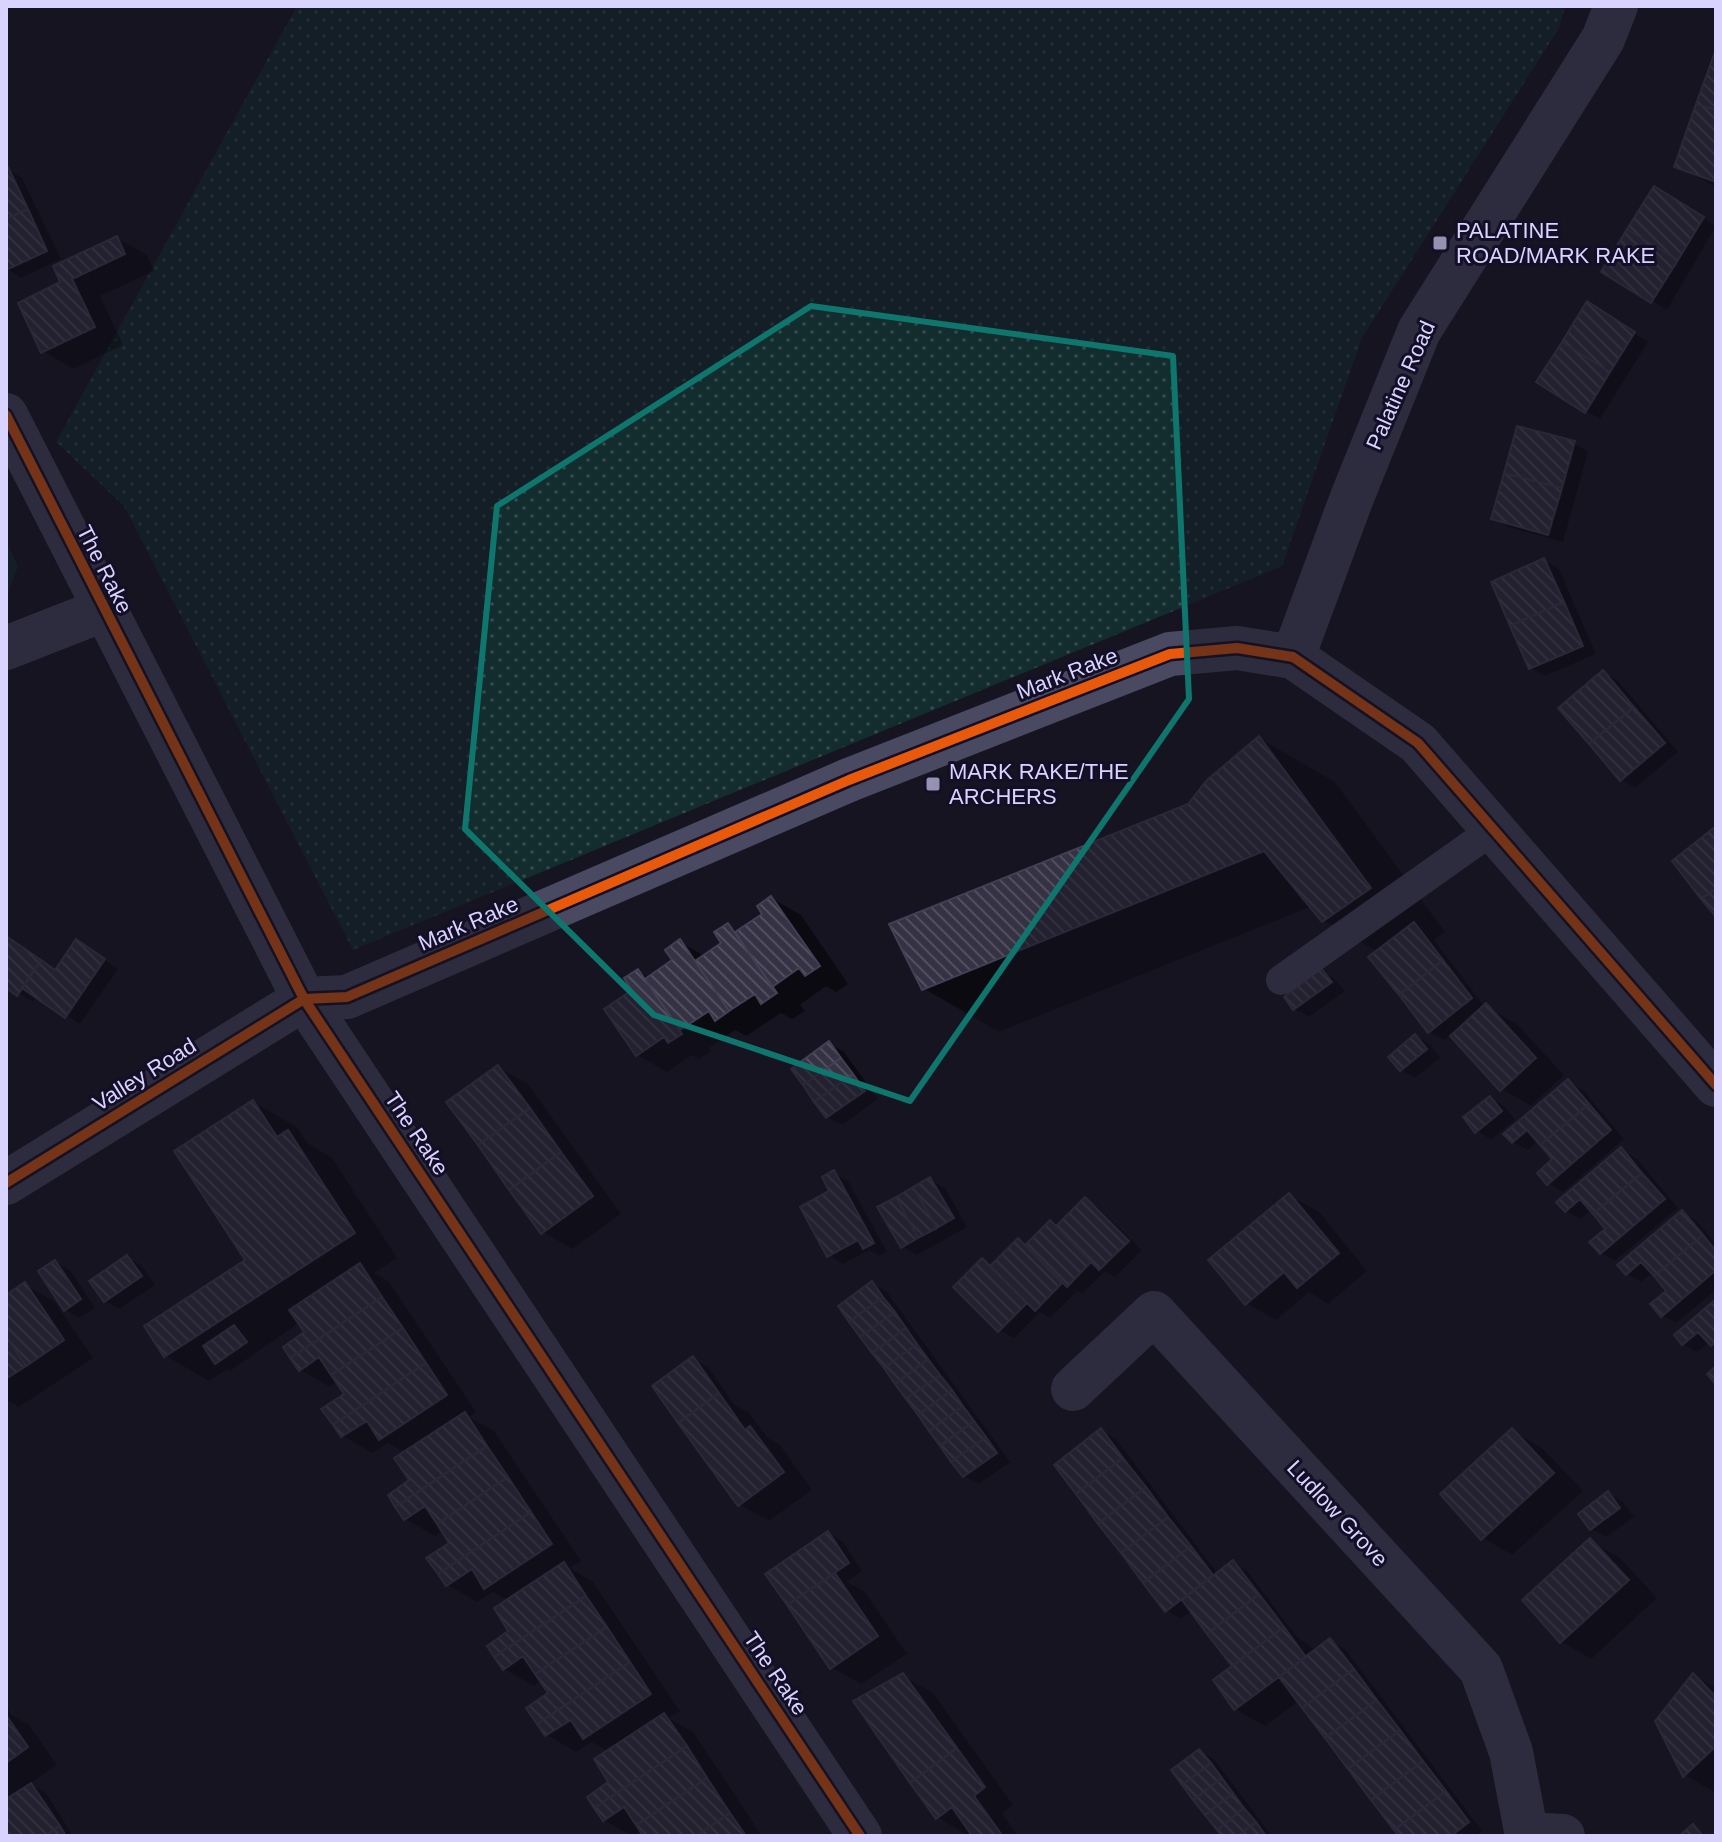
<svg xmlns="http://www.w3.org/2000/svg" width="1722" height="1842" font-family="Helvetica,sans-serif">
<defs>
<pattern id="park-dots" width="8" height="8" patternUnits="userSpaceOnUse" patternTransform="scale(2)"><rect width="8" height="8" fill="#132c2d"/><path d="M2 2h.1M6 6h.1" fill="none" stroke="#354a4c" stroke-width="1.8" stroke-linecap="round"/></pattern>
<pattern id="building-back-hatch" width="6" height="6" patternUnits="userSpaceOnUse" patternTransform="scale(2)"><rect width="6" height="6" fill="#343243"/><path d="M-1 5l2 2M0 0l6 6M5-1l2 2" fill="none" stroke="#514f5f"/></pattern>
</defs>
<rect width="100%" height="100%" fill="#161421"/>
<path fill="#132c2d" d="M6 541 18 566 6 598Z"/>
<path fill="url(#park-dots)" d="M297 6H1565L1559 28 1362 338 1282 566 353 950 124 506 56 442Z"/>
<path fill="#0007" d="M1716 55V187L1676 166Z
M8 169 22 178 61 259 21 278 6 268Z
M1654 189 1716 226 1667 310 1604 272Z
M117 238 147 255 154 271 100 296 123 345 73 369 43 351 63 283Z
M1601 312 1648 342 1600 419 1586 411Z
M1574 443 1588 452 1563 542 1508 527 1494 518Z
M1544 560 1559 569 1596 654 1545 676 1530 668Z
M1604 672 1618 681 1678 752 1635 788 1621 779Z
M1259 738 1335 782 1445 932 1434 940 1485 1007 1516 1023 1564 1075 1531 1106 1502 1089 1451 1034 1444 1040 1429 1032 1378 952 1324 921 1312 906 999 1032 923 988 1189 806Z
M771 898 801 915 848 984 836 992 826 986 800 1005 805 1011 792 1019 781 1013 746 1036 735 1030 709 1048 711 1051 699 1059 692 1055 667 1072 637 1055 635 990 638 971 649 978 674 961 680 942 706 957 724 944 728 925 739 932 764 914Z
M6 936 56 972 91 950 118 969 80 1024 36 996 33 1002 6 986Z
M1321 971 1335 979 1345 991 1309 1017 1295 1009 1286 997Z
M1415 1036 1430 1044 1440 1058 1415 1078 1401 1070Z
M830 1044 844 1052 878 1099 842 1125 827 1117Z
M498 1067 528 1084 621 1214 572 1249 543 1232Z
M1569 1081 1583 1090 1624 1139 1563 1192 1548 1183 1555 1160 1539 1140 1528 1150 1513 1142Z
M1490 1098 1504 1106 1515 1120 1491 1140 1477 1131Z
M253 1102 297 1127 307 1143 332 1158 397 1258 374 1273 389 1282 476 1412 469 1417 494 1431 581 1561 570 1568 593 1582 680 1711 669 1718 693 1732 762 1836H645L642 1831 632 1836 604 1820 611 1782 609 1752 592 1742 576 1752 547 1735 551 1694 542 1680 534 1686 504 1669 511 1632 509 1601 493 1592 477 1602 448 1585 452 1544 443 1530 435 1536 405 1519 412 1481 406 1453 388 1443 372 1453 343 1436 347 1395 338 1381 330 1387 300 1370 307 1333 300 1322 230 1371 227 1369 209 1381 166 1356 248 1261Z
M1621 1150 1636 1158 1678 1208 1615 1261 1601 1253 1608 1229 1592 1210 1580 1219 1566 1211Z
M834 1173 848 1181 887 1252 879 1256 869 1250 843 1264 829 1255Z
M930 1179 945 1188 967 1227 917 1255 903 1247Z
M1289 1195 1319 1212 1367 1271 1328 1304 1309 1292 1276 1320 1246 1303Z
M1085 1200 1099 1208 1142 1250 1115 1277 1105 1271 1082 1294 1077 1291 1050 1318 1040 1312 1014 1338 999 1330 983 1260 993 1266 1018 1241 1027 1246 1050 1223 1058 1227Z
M1682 1213 1697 1221 1716 1244V1290L1676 1323 1662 1315 1669 1291 1653 1272 1641 1282 1627 1274Z
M127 1257 142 1266 155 1285 119 1309 105 1301Z
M55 1262 70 1270 95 1308 79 1318 65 1310Z
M872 1283 887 1292 1010 1462 979 1484 964 1476Z
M25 1285 55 1302 93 1358 19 1407 6 1400V1298Z
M1716 1302V1350L1710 1342 1697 1352 1683 1344Z
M693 1359 708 1367 734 1404 749 1413 768 1438 780 1445 812 1490 769 1521 739 1504Z
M1101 1431 1116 1439 1218 1574 1233 1562 1247 1571 1298 1638 1317 1651 1330 1641 1345 1649 1482 1831 1475 1836H1401L1299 1701 1265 1726 1235 1709V1665L1192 1611 1181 1619 1166 1610Z
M1513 1431 1542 1448 1583 1491 1512 1555 1483 1538Z
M1608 1493 1623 1502 1634 1517 1606 1537 1592 1529 1580 1514Z
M829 1533 843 1542 862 1571 847 1582 865 1592 907 1654 861 1684 831 1667 768 1574Z
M1590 1541 1620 1558 1657 1598 1591 1659 1562 1642 1525 1600Z
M1694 1675 1716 1688 1714 1792 1685 1775Z
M903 1676 933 1693 1013 1805 1002 1813 1018 1836H975L972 1831 967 1835 937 1817Z
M6 1705 11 1715 29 1725 57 1765 29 1784 46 1793 73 1836H6V1802L9 1800 6 1798Z
M1199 1751 1214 1759 1272 1836H1224Z"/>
<path fill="url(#building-back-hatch)" stroke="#433f54" stroke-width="2" d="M1716 49V110L1696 104Z
M1696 104 1716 110V182L1674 167Z
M8 167 28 209 6 219V168Z
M1654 186 1704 217 1678 260 1627 229Z
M28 209 47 251 6 270V219Z
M1627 229 1678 260 1651 303 1601 272Z
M117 236 125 254 72 279 95 327 41 353 18 303 60 282 53 266Z
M1587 301 1635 332 1610 372 1562 342Z
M1562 342 1610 372 1585 413 1536 382Z
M1517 426 1575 441 1562 488 1504 473Z
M1504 473 1562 488 1548 535 1491 519Z
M1544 558 1564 602 1510 626 1491 582Z
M1564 602 1583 646 1529 669 1510 626Z
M1603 670 1634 707 1589 744 1558 708Z
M1634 707 1665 743 1620 781 1589 744Z
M1259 736 1371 888 1322 922 1264 851 922 990 889 924 1188 804 1207 780Z
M1716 826V888L1701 899 1672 861Z
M1716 888V917L1701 899Z
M771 896 820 966 805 976 799 968 772 987 735 932 762 914 757 906Z
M1414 922 1443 960 1399 995 1368 957Z
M728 923 777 993 761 1004 755 994 729 1011 695 961 721 943 714 932Z
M6 936 41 960 17 996 6 988Z
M76 939 105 959 65 1018 22 988 41 960 55 970Z
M680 939 729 1011 715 1021 709 1011 680 1030 645 979 672 960 665 950Z
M1443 960 1472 998 1428 1033 1399 995Z
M1321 968 1332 982 1293 1010 1284 997Z
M638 969 682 1034 668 1043 664 1037 636 1056 604 1009 632 990 624 978Z
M1486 1003 1536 1058 1500 1091 1450 1036Z
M1415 1034 1427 1049 1400 1071 1388 1057Z
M829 1041 841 1058 803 1085 791 1069Z
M841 1058 853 1074 814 1102 803 1085Z
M498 1065 530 1108 478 1145 446 1102Z
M853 1074 865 1091 826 1118 814 1102Z
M1568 1079 1589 1104 1540 1145 1527 1130 1512 1143 1503 1134Z
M1490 1096 1502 1111 1475 1133 1463 1117Z
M253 1100 277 1137 288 1130 355 1233 164 1357 144 1326 245 1260 174 1151Z
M1589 1104 1611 1130 1547 1185 1537 1173 1552 1159 1540 1145Z
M530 1108 561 1152 509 1190 478 1145Z
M1621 1147 1642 1173 1593 1214 1580 1199 1565 1212 1556 1202Z
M561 1152 593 1196 541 1234 509 1190Z
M834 1170 874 1243 863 1249 858 1240 827 1257 800 1207 829 1191 822 1177Z
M1642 1173 1665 1199 1600 1254 1589 1242 1605 1229 1593 1214Z
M930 1177 954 1218 937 1228 913 1187Z
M913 1187 937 1228 918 1238 896 1197Z
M1289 1193 1339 1253 1297 1288 1284 1272 1245 1305 1208 1260Z
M896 1197 918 1238 901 1248 877 1207Z
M1085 1197 1129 1241 1099 1270 1056 1226Z
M1682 1210 1703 1235 1654 1276 1641 1262 1626 1275 1617 1265Z
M1050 1220 1091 1262 1067 1287 1025 1245Z
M1703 1235 1716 1251V1270L1661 1317 1650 1304 1666 1291 1654 1276Z
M1018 1238 1062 1283 1035 1311 990 1266Z
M127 1255 142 1276 104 1302 89 1281Z
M982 1258 1027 1303 998 1332 953 1287Z
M55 1260 81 1299 64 1311 38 1271Z
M360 1263 382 1297 290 1358 283 1347 304 1332 289 1310Z
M872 1281 883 1297 849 1322 838 1306Z
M25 1282 64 1340 26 1366 6 1336V1295Z
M382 1297 403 1328 331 1375 319 1357 299 1371 290 1358Z
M883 1297 895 1312 860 1337 849 1322Z
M1716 1299V1341L1711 1346 1698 1332 1682 1345 1674 1335Z
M895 1312 906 1328 872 1353 860 1337Z
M234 1325 247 1342 215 1364 203 1346Z
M403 1328 426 1363 333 1425 321 1409 344 1394 331 1375Z
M906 1328 917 1344 884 1368 872 1353Z
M6 1336 26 1366 6 1379Z
M917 1344 928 1359 895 1384 884 1368Z
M693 1356 719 1393 678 1423 652 1386Z
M928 1359 940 1375 906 1399 895 1384Z
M426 1363 447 1395 379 1440 367 1421 341 1437 333 1425Z
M1716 1366V1385L1707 1374Z
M940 1375 952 1390 918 1415 906 1399Z
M952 1390 963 1406 929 1431 918 1415Z
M719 1393 745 1430 750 1426 784 1472 738 1506 678 1423Z
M963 1406 974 1421 940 1446 929 1431Z
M465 1412 487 1446 395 1507 388 1495 409 1480 394 1458Z
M974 1421 986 1437 951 1462 940 1446Z
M1101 1428 1123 1458 1076 1494 1054 1465Z
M1512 1428 1554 1473 1481 1540 1440 1494Z
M986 1437 997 1453 963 1477 951 1462Z
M487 1446 508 1477 437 1524 425 1506 404 1520 395 1507Z
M1123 1458 1146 1487 1098 1524 1076 1494Z
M508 1477 531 1512 438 1574 426 1558 449 1543 437 1524Z
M1146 1487 1168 1517 1121 1553 1098 1524Z
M1608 1491 1620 1508 1590 1530 1578 1514Z
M531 1512 552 1544 484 1589 472 1569 446 1586 438 1574Z
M1168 1517 1191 1546 1143 1583 1121 1553Z
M828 1531 849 1563 787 1605 765 1574Z
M1590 1538 1629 1580 1560 1643 1522 1600Z
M1191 1546 1213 1575 1165 1612 1143 1583Z
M1233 1560 1259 1594 1207 1634 1182 1600Z
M564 1562 586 1596 494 1657 487 1646 508 1631 494 1608Z
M835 1573 878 1636 830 1669 787 1605Z
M1259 1594 1284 1627 1232 1666 1207 1634Z
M586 1596 607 1627 535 1674 523 1656 503 1670 494 1657Z
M607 1627 630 1662 537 1724 526 1708 548 1693 535 1674Z
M1284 1627 1306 1657 1234 1710 1213 1680Z
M1330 1638 1354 1669 1302 1708 1279 1677Z
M630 1662 651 1694 583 1739 571 1720 545 1736 537 1724Z
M1354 1669 1377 1700 1325 1738 1302 1708Z
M903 1673 957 1748 910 1783 853 1701Z
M1693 1673 1716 1697V1746L1683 1777 1655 1721Z
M1377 1700 1400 1730 1348 1769 1325 1738Z
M664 1713 687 1746 594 1808 587 1797 608 1782 594 1759Z
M6 1715 28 1747 6 1763Z
M1400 1730 1423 1761 1371 1800 1348 1769Z
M687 1746 707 1778 636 1825 624 1807 603 1821 594 1808Z
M957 1748 985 1787 974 1796 1001 1834 999 1836H972L952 1807 936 1819 910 1783Z
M1199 1749 1211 1763 1182 1785 1171 1770Z
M1423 1761 1446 1791 1394 1830 1371 1800Z
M1211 1763 1222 1778 1193 1800 1182 1785Z
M707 1778 730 1813 696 1836H643L636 1825Z
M1222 1778 1233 1793 1205 1815 1193 1800Z
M31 1783 60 1826 45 1836H6V1799Z
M1446 1791 1469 1822 1451 1836H1399L1394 1830Z
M1233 1793 1244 1808 1217 1830 1205 1815Z
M1244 1808 1256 1822 1238 1836H1221L1217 1830Z
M730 1813 746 1836H696Z
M1256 1822 1266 1836H1238Z
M1693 1824 1703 1836H1679Z
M60 1826 66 1836H45Z"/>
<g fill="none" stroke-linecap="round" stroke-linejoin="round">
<path stroke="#4a4962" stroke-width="30" d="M1281 980 1494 829"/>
<path stroke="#4a4962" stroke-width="44" d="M6 415 304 999 860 1836
M6 648 103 610
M1293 657 1351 500 1419 331 1603 39 1616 6
M6 1183 304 999 347 997 849 780 1170 654 1237 648 1293 657 1418 743 1716 1085
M1073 1389 1154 1313 1481 1669 1511 1752 1527 1836
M1527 1834 1563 1836"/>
<defs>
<path id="cycleway" d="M6 415 304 999 860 1836
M6 1183 304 999 347 997 849 780 1170 654 1237 648 1293 657 1418 743 1716 1085"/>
</defs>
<use href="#cycleway" stroke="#130f26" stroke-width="15"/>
<use href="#cycleway" stroke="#e8590c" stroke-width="10"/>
</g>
<path d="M0 0H1722V1842H0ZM811 306 1173 356 1189 699 910 1101 654 1015 465 829 497 506Z" fill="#161421" fill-opacity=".55" fill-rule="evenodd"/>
<path fill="none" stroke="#0f766e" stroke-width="6" stroke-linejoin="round" d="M811 306 1173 356 1189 699 910 1101 654 1015 465 829 497 506Z"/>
<g fill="#9591b1" stroke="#130f26" stroke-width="3">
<rect x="1432" y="235" width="16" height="16" rx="4"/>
<rect x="925" y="776" width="16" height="16" rx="4"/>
</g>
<g text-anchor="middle" stroke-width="6" stroke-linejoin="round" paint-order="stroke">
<g font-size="22" fill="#d9d4ff" stroke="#130f26" text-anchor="start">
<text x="1456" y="238">PALATINE<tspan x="1456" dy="25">ROAD/MARK RAKE</tspan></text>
<text x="949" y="779">MARK RAKE/THE<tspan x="949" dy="25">ARCHERS</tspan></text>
</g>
<g font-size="22" fill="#d9d4ff" stroke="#130f26">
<text transform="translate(1400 385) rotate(-66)" y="8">Palatine Road</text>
<text transform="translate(105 569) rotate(63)" y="8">The Rake</text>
<text transform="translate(1067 673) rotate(-21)" y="8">Mark Rake</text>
<text transform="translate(468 923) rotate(-23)" y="8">Mark Rake</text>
<text transform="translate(144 1074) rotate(-32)" y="8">Valley Road</text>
<text transform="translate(417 1133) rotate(56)" y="8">The Rake</text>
<text transform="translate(1338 1513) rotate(47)" y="8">Ludlow Grove</text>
<text transform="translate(776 1673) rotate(56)" y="8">The Rake</text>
</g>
</g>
<rect width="1722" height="1842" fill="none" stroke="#d9d4ff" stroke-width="16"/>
</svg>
